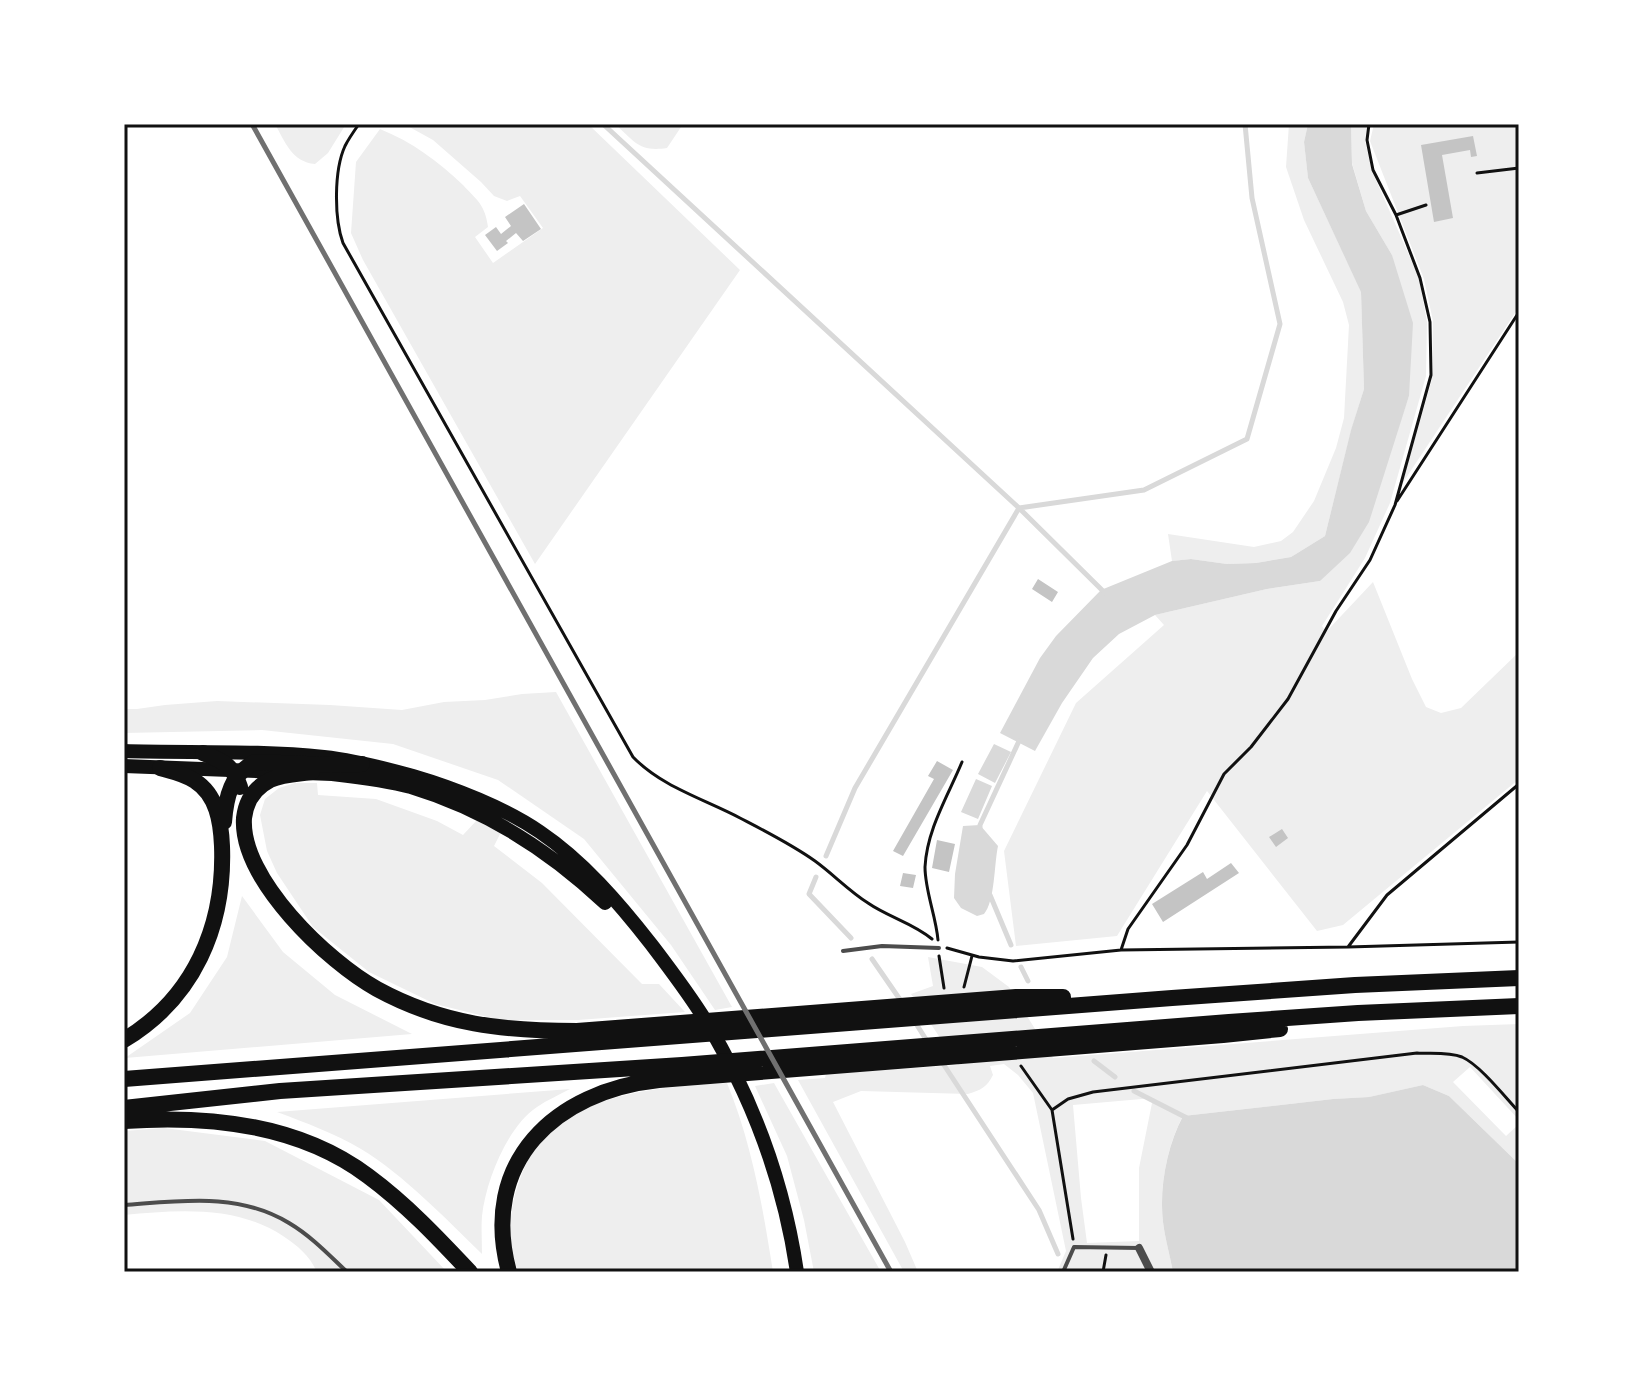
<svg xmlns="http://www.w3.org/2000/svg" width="1643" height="1396" font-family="'Titillium Web',sans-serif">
<rect width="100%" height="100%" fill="#fff"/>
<path fill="#eee" fill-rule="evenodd" d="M275 124H346L328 153 315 164C292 162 285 142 275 124Z
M404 124H434L437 126 439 124H588L740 270 535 564 363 260 351 233 356 162 380 129C412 142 438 161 463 185 470 193 479 200 483 209 486 215 487 221 488 227L475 237 493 263 543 228 520 196 507 201 494 196 481 182 433 140Z
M615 124H683L667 148C639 152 635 142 615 124Z
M1289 124H1308L1304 142 1308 178 1361 291 1364 389 1351 431 1325 536 1291 557 1256 563 1227 564 1191 559 1172 561 1168 534 1254 547 1281 541 1293 532 1314 501 1336 448 1344 418 1349 325 1343 302 1304 220 1286 167Z
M1351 124H1367L1365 141 1372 171 1419 278 1427 322 1426 376 1390 503 1365 558 1322 626 1326 632 1373 582 1412 679 1426 707 1441 713 1461 708 1519 652V779L1343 925 1317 931 1207 791 1117 936 1016 946 1004 851 1076 703 1164 625 1155 615 1267 589 1320 581 1393 442 1409 396 1392 255 1366 211 1352 163Z
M1374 124H1519V307L1402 484 1432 379 1433 321 1424 279 1370 141Z
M556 692 732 1007 715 1010 671 945 584 839 498 780 393 744 262 730 124 733V709H137L165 705 217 701 330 705 402 710 444 702 485 700 522 694Z
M295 783H317L318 795 376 799 437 821 463 835 477 820 501 832 494 846 542 883 642 984H659L685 1012 578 1020H500L435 1004 369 972 313 927 277 873 267 851 260 815 265 799 279 788Z
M242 896 283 952 335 995 412 1034 125 1058 190 1013 227 957Z
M928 957 982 967 1009 987 1053 1058 1463 1026 1519 1024V1120L1470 1067 1453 1082 1506 1136 1519 1124V1164L1449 1096 1423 1085 1369 1097 1333 1099 1183 1116C1167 1145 1159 1189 1163 1222 1165 1239 1170 1255 1173 1272H1057L1066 1251 1033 1093 1018 1075 1004 1064 990 1066 993 1075C987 1087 981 1090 968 1094L861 1091 833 1102 905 1242 918 1272H904L798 1080 825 1078 826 1074 958 1065 911 994 933 986ZM1153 1098 1139 1168V1241L1087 1243 1081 1198 1073 1105Z
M727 1083C752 1144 763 1208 773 1272H518C508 1241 508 1212 519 1182 548 1093 649 1088 727 1083Z
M774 1083 881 1272H814L804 1220 787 1156 755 1086Z
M570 1089C559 1095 547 1100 537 1107 507 1127 486 1181 482 1216 481 1228 482 1241 482 1254 446 1219 404 1175 361 1149 334 1133 306 1123 277 1112Z
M164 1128 265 1141 379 1200 447 1272H317C309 1255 298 1246 283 1236 236 1205 178 1210 124 1215V1131Z"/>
<path fill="#d9d9d9" d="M1308 124H1351L1352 164 1366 211 1392 255 1413 323 1409 396 1369 522 1350 553 1320 581 1267 589 1155 615 1119 634 1093 658 1062 703 1035 751 1000 733 1040 658 1056 636 1101 590 1172 561 1191 559 1227 564 1256 563 1291 557 1325 536 1351 430 1364 389 1361 292 1308 178 1304 142Z
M994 744 1011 752 995 783 978 774Z
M976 779 992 786 978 819 961 812Z
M980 825 998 846C994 865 995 901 984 914L977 916 961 908 954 898 955 874 963 826Z
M1423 1085 1449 1096 1519 1164V1272H1173C1170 1255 1165 1239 1163 1222 1159 1188 1167 1146 1183 1116L1333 1099 1369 1097Z"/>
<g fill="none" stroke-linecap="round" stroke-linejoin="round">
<path stroke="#d9d9d9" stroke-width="5" d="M603 124 1019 508 1105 593
M980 830V825L1019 741
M826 856 855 788 1019 508 1144 490 1247 439 1280 324 1252 198 1245 124
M816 877 809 894 851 938
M990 895 1011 945
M872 959 901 1001
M1021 967 1028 981
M915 1022 927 1041
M1094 1061 1115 1077
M942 1062 1039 1210 1058 1254
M1134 1091 1187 1118"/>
</g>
<path fill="#c4c4c4" d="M1473 136 1477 156 1471 157 1470 150 1442 155 1453 218 1434 222 1421 145Z
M524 204 541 229 523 241 516 233 506 241 508 243 497 251 485 235 496 227 501 234 511 226 505 217Z
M1038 579 1058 592 1052 602 1032 589Z
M937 761 953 770 903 856 893 851 934 779 928 776Z
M1282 829 1288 838 1276 847 1269 837Z
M937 840 955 844 949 872 932 868Z
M1231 863 1239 873 1163 922 1152 904 1203 872 1207 879Z
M903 873 916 875 913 888 900 886Z"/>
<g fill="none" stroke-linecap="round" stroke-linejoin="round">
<path stroke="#111" stroke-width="3" d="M359 124C354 131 349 138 345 146 334 170 334 218 343 243L633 757C662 787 704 799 740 818 765 831 791 844 815 861 833 874 849 891 868 903 888 917 913 923 932 939
M1477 173 1519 168
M1396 215 1426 205
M1397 501 1519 312
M938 940C936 916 925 891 925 867 927 829 948 796 962 762
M1348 947 1387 895 1519 784
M947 948 979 957 1013 961 1121 950 1348 947 1519 942
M1121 950 1128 929 1187 845 1224 774 1251 747 1288 699 1336 611 1370 560 1395 505 1431 375 1430 322 1420 278 1396 215 1373 170 1367 140 1369 124
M939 956 944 988
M964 987 972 956
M1021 1066 1052 1110 1073 1239
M1052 1110 1068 1099 1093 1092 1417 1053C1431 1054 1449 1052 1462 1057 1480 1065 1505 1097 1519 1112
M1103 1272 1106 1255"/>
<path stroke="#4c4c4c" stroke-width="4" d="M843 951 882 946 939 948
M124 1205C181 1201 238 1192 289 1223 311 1236 329 1255 347 1272
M1063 1272 1074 1247 1139 1248"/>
<path stroke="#4c4c4c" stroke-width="8" d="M1139 1248 1151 1272"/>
<path stroke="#111" stroke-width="14" d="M124 751C190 753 258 750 324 757 353 760 384 768 413 776 454 788 505 808 540 832 583 861 619 903 651 944 670 969 690 995 707 1023 753 1099 784 1184 797 1272
M124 766 332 774C358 777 385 780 411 787 484 809 550 851 605 903"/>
<path stroke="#111" stroke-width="16" d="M203 753C223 761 233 765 240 787
M312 772C297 774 283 774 270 780 254 788 246 801 244 818 240 879 328 962 377 989 443 1025 504 1031 577 1031L1016 997H1063
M224 822C226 797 231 774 255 762L331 765 362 764
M124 1040C194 998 225 926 222 846 221 822 217 795 195 781 185 774 171 771 160 768
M124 1079 1172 998 1355 985 1519 978
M124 1108 280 1091 682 1065 1229 1022 1358 1013 1519 1006
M124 1121C208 1115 299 1124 368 1176 406 1204 438 1238 470 1272
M509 1272C479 1162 555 1091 659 1080L1223 1035 1280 1029"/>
<path stroke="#707070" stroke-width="5" d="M252 124 891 1272"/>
</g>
<rect width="1643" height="1396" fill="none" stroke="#ffffff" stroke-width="252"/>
<rect x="126" y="126" width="1391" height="1144" fill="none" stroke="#111" stroke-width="3"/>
</svg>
